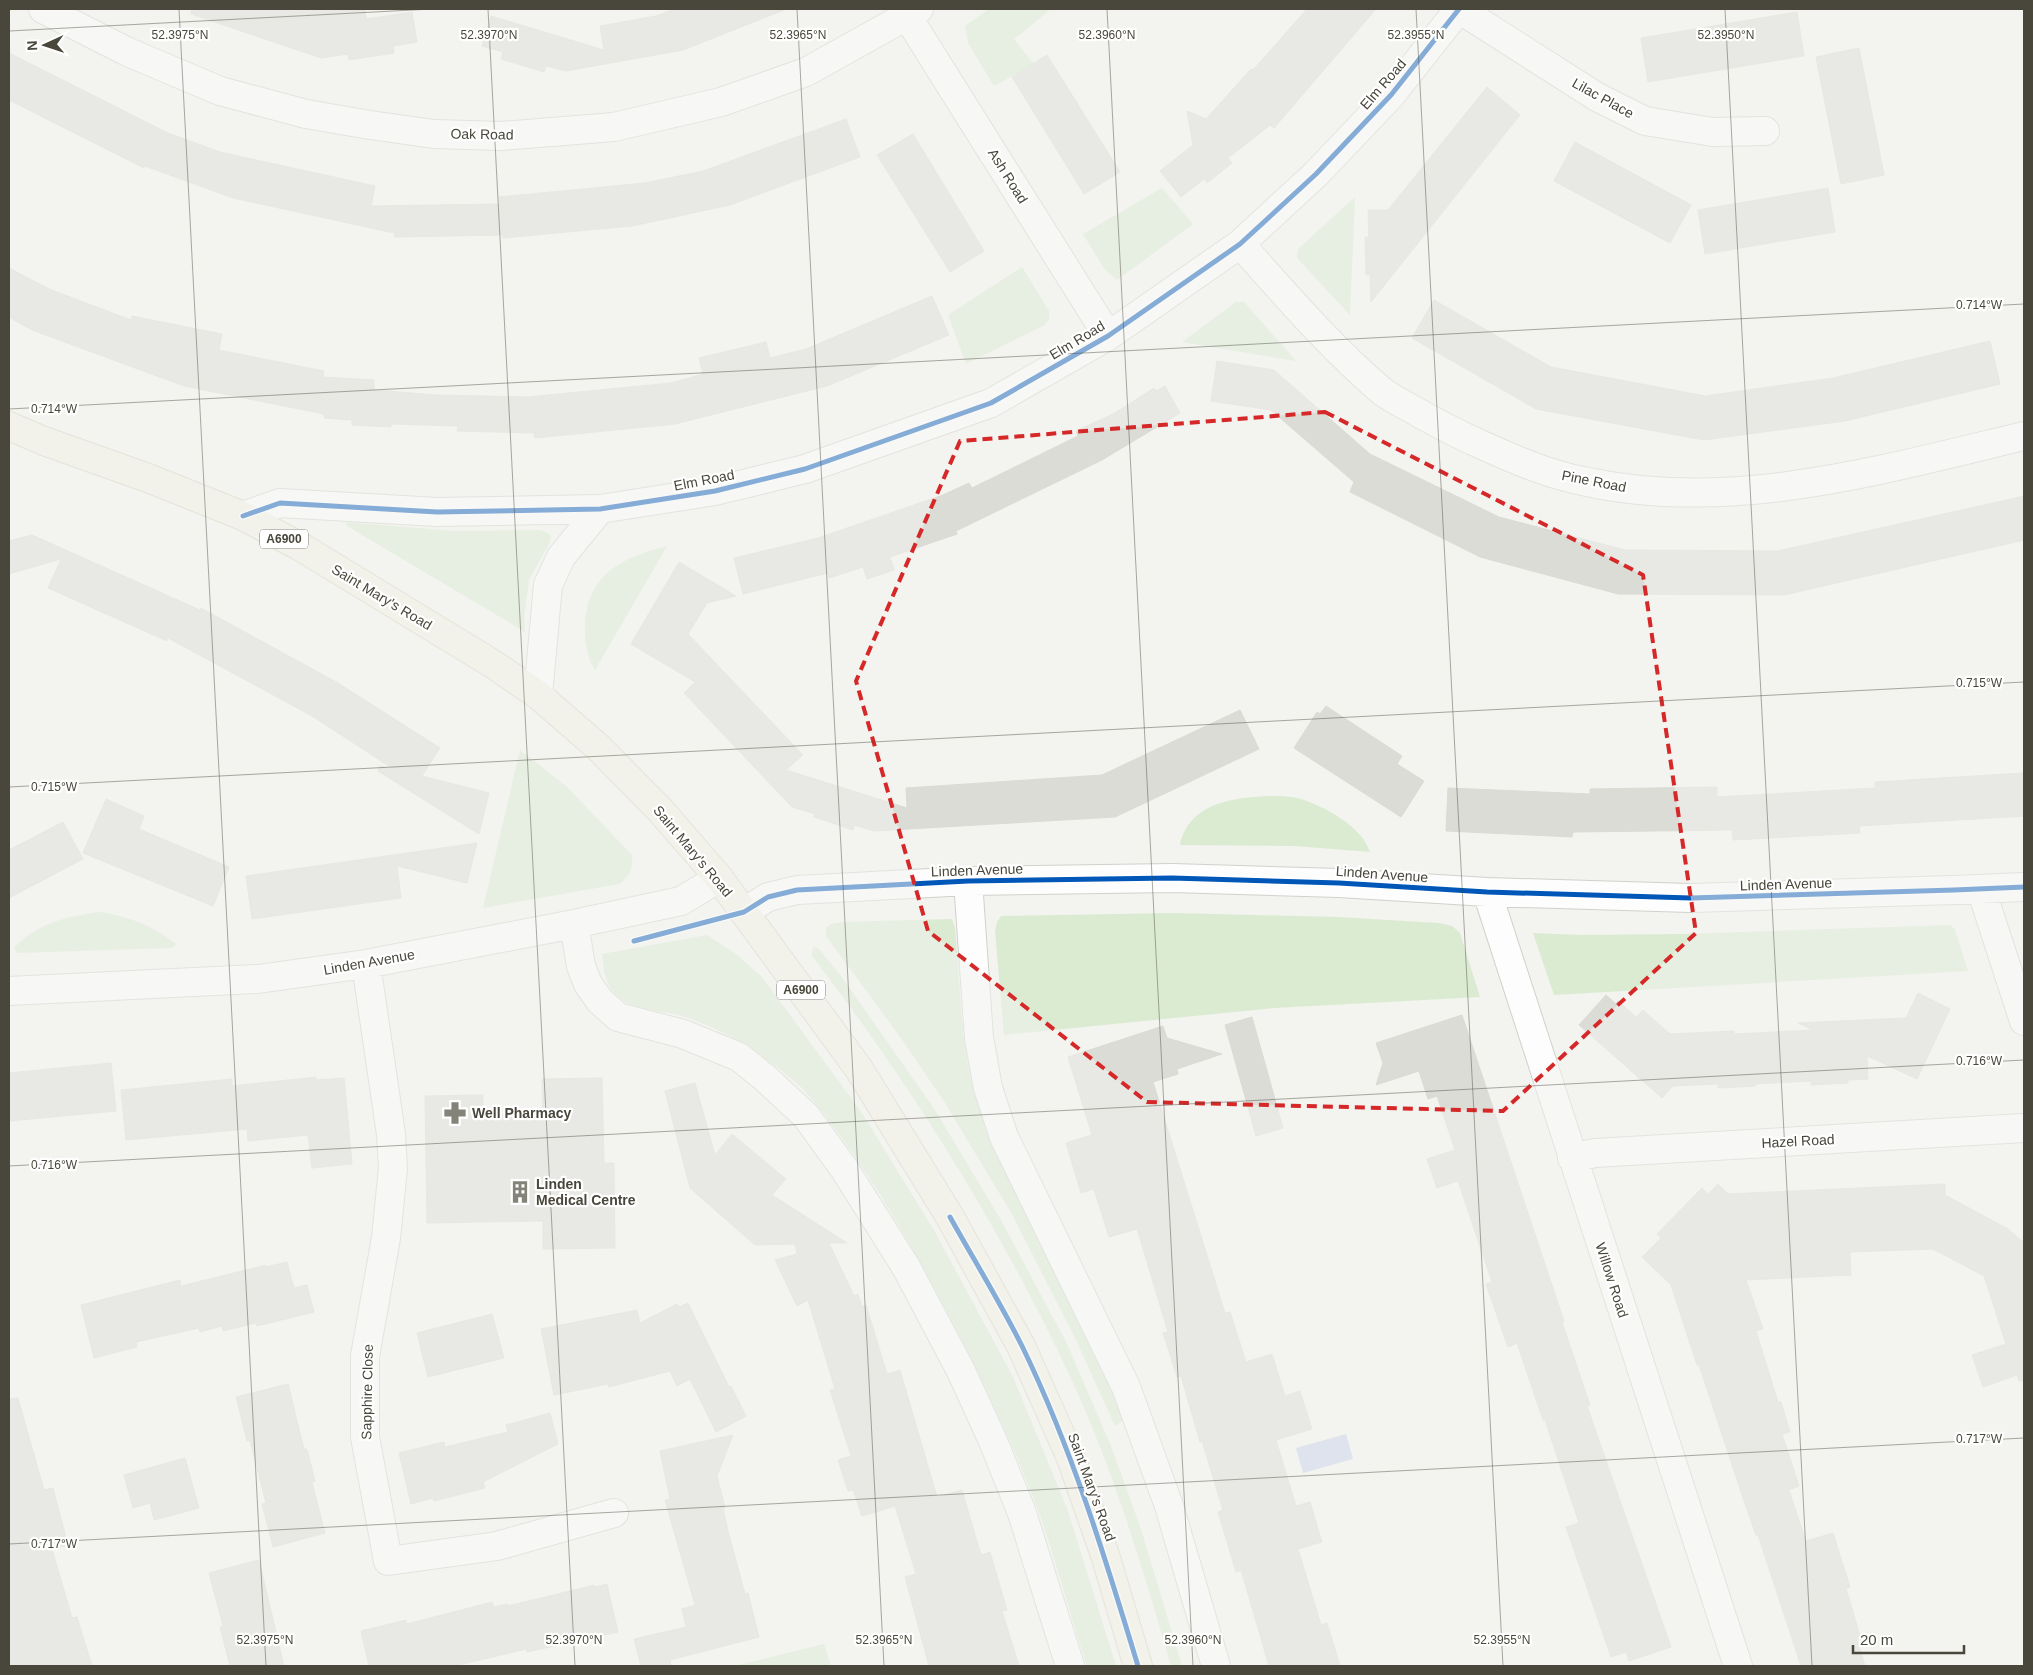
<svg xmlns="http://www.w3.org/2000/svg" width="2033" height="1675" font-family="Arial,sans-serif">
<rect width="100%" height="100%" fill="#f3f3ef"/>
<path fill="#daebd2" d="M989 9H1051L1014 39 1034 64 994 86 968 43 965 26Z
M1162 188 1193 224 1117 280 1105 270 1083 234Z
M1355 197 1350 315 1297 258 1298 249Z
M1022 267 1049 311V319L1045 325 966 364 948 315Z
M1236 302H1244L1296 361 1182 342Z
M346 522 453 531 540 530 548 533 551 538 549 544 529 580 524 617 525 632 347 526Z
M667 546 595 670C587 658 585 643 585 629 586 574 621 558 667 546Z
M520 750 566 786 632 855C633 869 630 876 619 884L483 908Z
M1268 796C1280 796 1292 796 1304 800 1327 808 1362 827 1370 852L1295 846 1180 845C1189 803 1232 798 1268 796Z
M100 912C129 916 153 926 176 944L172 948 17 953 14 948C37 923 68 916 100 912Z
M1174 913 1337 917 1439 923 1452 926 1460 933 1480 997 1274 1008 1004 1035 995 931 997 922 1001 916Z
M952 919 955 928C960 982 960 1038 974 1090 988 1145 1016 1192 1041 1242 1071 1300 1100 1359 1124 1420L1115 1426 1076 1340 1012 1214 945 1103 901 1038 826 936V928L831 924 842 922Z
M1951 925 1955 930 1968 971 1554 995 1533 933 1581 935 1683 934Z
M707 935 736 954 762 977 862 1113 935 1232 1013 1377 1068 1511 1116 1666H1087C1070 1615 1056 1560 1038 1510 999 1408 949 1310 893 1216 876 1187 858 1160 838 1133 826 1117 815 1101 801 1087 767 1057 728 1031 685 1017 666 1010 641 1012 624 1001 606 990 604 973 602 954Z
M813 947 818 948 841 976 935 1110 1001 1220 1067 1344 1111 1446 1141 1529 1182 1666H1171C1150 1594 1129 1522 1102 1452 1080 1394 1053 1339 1024 1284 963 1169 892 1060 812 956Z
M824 1644 831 1666H734Z"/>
<path fill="#c5d1ec" d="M1346 1434 1353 1459 1303 1473 1296 1448Z"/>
<path fill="#dcdcd7" stroke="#dbdad5" d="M192 9H365L366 19 412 12 417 42 393 46 394 53 349 60 348 54 321 58 191 14Z
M675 9 784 10 683 50 566 71 546 66 544 72 501 59 503 52 482 46 491 16 604 50 600 26 656 16Z
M1307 9H1376L1274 128 1270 125 1228 158 1232 163 1207 183 1204 179 1181 197 1160 171 1193 145 1187 111 1206 119 1251 69 1253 70Z
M1797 12 1804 56 1648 82 1641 38Z
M1859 48 1884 175 1841 184 1816 57Z
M9 53 168 133 220 152 375 186 371 206 500 204 499 197 645 183 703 171 846 119 860 157 730 205 632 226 503 238V235L395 237 394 233 233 198 145 166 144 168 9 100Z
M1047 55 1120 172 1084 194 1012 77Z
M1487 87 1520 115 1371 302 1370 274 1366 275 1365 237H1369L1368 210H1388Z
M913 134 984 251 950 272 877 155Z
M1575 142 1691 205 1670 243 1554 181Z
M1828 188 1835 232 1705 254 1698 210Z
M9 268 49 289 131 320 132 316 222 334 219 350 324 371 323 377 374 380V390L436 395 528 397 671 383 703 374 699 358 766 342 770 358 806 349 932 296 949 335 827 386 675 424 535 438 534 433 457 431 458 426 391 424V427L352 425V420L324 418V414L184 386 32 330 9 317Z
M1434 300 1551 367 1705 396 1833 378 1990 341 2000 384 1845 421 1704 440 1536 409 1412 338Z
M1217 361 1274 370 1370 454 1499 517 1625 550 1778 551 2024 496V540L1784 595 1618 594 1480 557 1350 492 1354 482 1271 410 1211 401Z
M1165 386 1180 413 1102 460 956 531 957 534 890 557 894 570 867 579 863 567 829 578 828 573 743 594 734 558 818 538 943 495 969 483 972 488 1078 436 1076 431 1115 413 1154 388 1156 391Z
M32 535 200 610 201 608 338 683 440 748 422 776 489 793 479 834 378 771 380 766 395 770 312 716 168 638 167 641 48 588 61 559 9 574V541Z
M679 562 736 596 707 603 688 634 803 755 786 770 907 808 906 788 1102 775 1240 710 1259 749 1115 817 874 831 854 825 853 830 814 817 815 814 792 807 684 693 695 682 631 644Z
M1326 706 1402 756 1397 764 1424 781 1401 817 1294 748 1317 712 1320 714Z
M2024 773V816L1859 826 1860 833 1733 840 1732 830 1573 832 1572 837 1446 831 1448 788 1590 794V789L1717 787V797L1875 788V782Z
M106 799 144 816 139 829 229 867 213 906 83 853Z
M63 822 83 859 9 898V850Z
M477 843 467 883 397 866 401 898 252 919 246 876Z
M1918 993 1950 1009 1917 1079 1867 1056 1868 1079 1848 1080V1083L1811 1085V1081L1755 1084V1086L1736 1087 1718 1088V1084L1673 1086 1662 1098 1579 1025 1606 995 1616 1004 1618 1001 1636 1017 1643 1010 1670 1034 1734 1031V1034L1813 1030 1798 1023 1906 1018Z
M1462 1015 1564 1321 1562 1322 1590 1405 1587 1406 1671 1647 1629 1661 1626 1652 1611 1657 1566 1527 1579 1523 1545 1420H1543L1517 1343 1508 1347 1486 1284 1492 1282 1458 1181 1437 1188 1427 1159 1455 1150 1437 1096 1428 1099 1419 1071 1376 1085 1383 1063 1376 1043Z
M1252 1017 1283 1128 1256 1136 1225 1025Z
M1163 1026 1167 1038 1222 1054 1177 1069 1178 1074 1153 1082 1225 1313 1230 1312 1246 1362 1272 1354 1285 1396 1300 1391 1312 1429 1276 1440 1296 1506 1310 1502 1322 1542 1298 1549 1321 1625 1327 1623 1340 1666H1269L1241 1570 1236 1572 1218 1512 1223 1510 1202 1441 1200 1442 1181 1376 1177 1377 1163 1333 1168 1332 1137 1229 1109 1237 1094 1189 1081 1193 1066 1143 1092 1135 1068 1057Z
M111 1063 116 1111 9 1121V1073Z
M316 1077V1080L344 1078 352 1164 312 1168 308 1135 248 1141 247 1129 126 1140 121 1090 232 1079V1086Z
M602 1078 604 1163H614L615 1248 543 1249V1221L427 1223 425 1096 483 1095V1114L543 1115 542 1079Z
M695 1083 715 1155 732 1134 786 1179 772 1195 847 1243H829L854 1296 858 1294 862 1307 866 1305 887 1374 900 1370 937 1497 962 1490 981 1555 990 1552 1007 1610 1002 1611 1019 1666H929L905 1577 916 1574 895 1506 862 1516 853 1490 848 1491 838 1460 851 1456 830 1390 835 1389 808 1300 797 1306 775 1260 797 1254 795 1244 755 1245 690 1188 665 1091Z
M1718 1184 1728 1194 1945 1184V1195L2008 1229 2024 1243V1380L2019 1381 2017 1375 1983 1387 1972 1355 2006 1344 1984 1276 1933 1249 1850 1252 1851 1275 1746 1280 1763 1329 1756 1331 1778 1402H1781L1790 1432 1782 1434 1799 1486 1789 1490 1806 1541 1833 1533 1850 1587 1846 1588 1861 1639 1857 1640 1865 1666H1801L1758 1535H1756L1745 1504 1699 1365H1697L1671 1285 1642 1257 1661 1238 1657 1234 1702 1188 1708 1194Z
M287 1262 294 1288 307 1285 314 1312 257 1326 256 1323 223 1331 222 1326 200 1332 199 1328 136 1342 137 1347 94 1358 81 1305 180 1280 181 1286 266 1265V1267Z
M688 1303 729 1387 731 1386 746 1416 716 1432 690 1379 677 1386 670 1371 609 1387 608 1384 554 1395 541 1329 637 1310 640 1323 677 1304 679 1307Z
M492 1314 504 1358 428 1377 417 1333Z
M288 1384 304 1449H307L315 1481 312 1482 325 1533 273 1547 262 1504 266 1503 250 1440 247 1441 236 1397Z
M18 1398 44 1490 53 1488 68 1545 52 1549 72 1618 77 1617 92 1666H9V1399Z
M550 1413 558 1444 483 1482 485 1488 434 1501 433 1498 411 1504 399 1453 444 1442 445 1447 508 1432 506 1425Z
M733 1435 717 1476 725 1508H723L728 1531 745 1594 748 1593 759 1637 670 1660 671 1666H641L634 1639 686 1627 682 1609 695 1605 665 1500 670 1499 660 1451Z
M185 1458 199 1508 154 1520 150 1503 133 1508 124 1475Z
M259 1560 284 1666H230L220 1627 223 1626 209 1573Z
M607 1584 618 1632 527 1652V1649L454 1666H369L361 1631 406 1620 407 1624 492 1602 494 1607 508 1604V1606L594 1585V1587Z"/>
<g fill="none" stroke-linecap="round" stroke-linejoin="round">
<defs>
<path id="minor" d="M43 9 128 52 220 91 306 114 370 125 434 134 501 136 614 127 721 102 806 72 919 9
M1459 9 1597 97 1645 121 1713 132 1765 131
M907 16 1108 336
M1240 244C1286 295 1331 348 1383 392 1391 398 1401 403 1410 408 1433 421 1455 433 1480 444 1513 459 1547 474 1583 481 1730 514 1881 470 2024 436
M243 516 280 503 437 512 600 509 715 491 805 469 991 403 1108 336 1240 244 1316 174 1391 95 1459 9
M538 695 548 585 561 557 600 509
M968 881 979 1038 988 1088 1004 1137 1126 1387 1169 1506 1216 1666
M1981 889 2024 1021
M1487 892 1738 1666
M744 912 768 897 797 890 968 881 1172 878 1339 883 1487 892 1691 898 1954 890 2024 887
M574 924 581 966 588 984 600 1001 618 1017 683 1034 739 1057 764 1077 806 1116 845 1170 906 1267 961 1371 993 1441 1022 1513 1070 1666
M366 964 391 1134 393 1168 386 1238 365 1356V1437L388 1561 497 1546 614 1513
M9 991 258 979 366 964 574 924 681 901 719 878
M1572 1158 1595 1153 2024 1128"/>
<path id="primary" d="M9 426 44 441 148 478 243 516 301 547 493 664 538 695 599 748 661 811 719 878 859 1069 950 1217 1021 1346 1071 1458 1106 1558 1138 1666"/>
</defs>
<use href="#minor" stroke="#d1d1cc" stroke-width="30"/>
<use href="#primary" stroke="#d3d3bf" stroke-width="30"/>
<use href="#minor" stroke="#fdfdfd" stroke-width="28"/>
<use href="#primary" stroke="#f1f1e7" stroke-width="28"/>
<defs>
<path id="cycleway" d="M243 516 280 503 437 512 600 509 715 491 805 469 991 403 1108 336 1240 244 1316 174 1391 95 1459 9
M634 941 744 912 768 897 797 890 968 881 1172 878 1339 883 1487 892 1691 898 1954 890 2024 887
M950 1217C974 1260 1000 1302 1022 1346 1072 1449 1105 1557 1138 1666"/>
</defs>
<use href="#cycleway" stroke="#fff" stroke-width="8"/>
<use href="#cycleway" stroke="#0057b8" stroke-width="5"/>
</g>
<path d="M0 0H2033V1675H0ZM1325 412 1643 575 1696 933 1503 1111 1147 1102 928 931 856 681 960 441Z" fill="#f3f3ef" fill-opacity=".55" fill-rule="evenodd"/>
<path fill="none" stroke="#d62828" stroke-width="4" stroke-dasharray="10 6" stroke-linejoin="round" d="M1325 412 1643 575 1696 933 1503 1111 1147 1102 928 931 856 681 960 441Z"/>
<path fill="none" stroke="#49473b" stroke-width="1" stroke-opacity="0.45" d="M179 9 266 1666M488 9 575 1666M797 9 884 1666M1107 9 1193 1666M1416 9 1503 1666M1725 9 1812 1666M9 31 432 9M9 409 2024 304M9 787 2024 682M9 1166 2024 1060M9 1544 2024 1438"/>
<defs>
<symbol id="pharmacy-bare" viewBox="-9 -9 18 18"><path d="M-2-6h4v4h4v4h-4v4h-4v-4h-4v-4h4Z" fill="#84837a" stroke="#fff" stroke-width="2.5" paint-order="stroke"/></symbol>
<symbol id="building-bare" viewBox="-9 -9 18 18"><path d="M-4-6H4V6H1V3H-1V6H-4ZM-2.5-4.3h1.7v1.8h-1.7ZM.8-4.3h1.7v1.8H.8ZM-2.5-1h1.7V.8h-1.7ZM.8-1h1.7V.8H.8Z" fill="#84837a" stroke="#fff" stroke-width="2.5" paint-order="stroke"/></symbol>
</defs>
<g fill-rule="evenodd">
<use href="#pharmacy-bare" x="439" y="1097" width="32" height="32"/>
<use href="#building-bare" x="504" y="1176" width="32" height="32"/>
</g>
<g text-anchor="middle" stroke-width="4.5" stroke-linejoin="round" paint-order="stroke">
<g fill="#fff" stroke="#807e76" stroke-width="1">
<rect x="260" y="529.5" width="48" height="19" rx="4"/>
<rect x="777" y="980.5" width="48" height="19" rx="4"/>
</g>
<g font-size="12" font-weight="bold" fill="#49473b">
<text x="284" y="543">A6900</text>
<text x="801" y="994">A6900</text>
</g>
<g font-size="14" fill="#49473b" stroke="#fff">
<text transform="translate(1383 84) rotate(-49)" y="5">Elm Road</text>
<text transform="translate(1603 98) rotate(29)" y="5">Lilac Place</text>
<text transform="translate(482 134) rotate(1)" y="5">Oak Road</text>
<text transform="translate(1008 176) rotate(58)" y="5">Ash Road</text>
<text transform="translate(1077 340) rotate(-31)" y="5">Elm Road</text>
<text transform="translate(704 480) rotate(-11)" y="5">Elm Road</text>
<text transform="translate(1594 481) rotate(11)" y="5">Pine Road</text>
<text transform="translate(382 597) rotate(31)" y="5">Saint Mary's Road</text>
<text transform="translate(693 851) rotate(50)" y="5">Saint Mary's Road</text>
<text transform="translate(977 870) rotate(-2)" y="5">Linden Avenue</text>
<text transform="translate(1382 874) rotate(4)" y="5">Linden Avenue</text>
<text transform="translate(1786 884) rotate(-2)" y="5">Linden Avenue</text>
<text transform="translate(369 962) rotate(-10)" y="5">Linden Avenue</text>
<text transform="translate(1798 1141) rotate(-3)" y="5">Hazel Road</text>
<text transform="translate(1612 1280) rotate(72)" y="5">Willow Road</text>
<text transform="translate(367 1392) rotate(-89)" y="5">Sapphire Close</text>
<text transform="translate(1092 1487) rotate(70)" y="5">Saint Mary's Road</text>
</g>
<g font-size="14" font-weight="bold" fill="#49473b" stroke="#fff" text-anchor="start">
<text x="472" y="1118">Well Pharmacy</text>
<text x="536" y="1189">Linden<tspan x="536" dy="16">Medical Centre</tspan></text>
</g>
</g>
<g font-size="12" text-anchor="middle" fill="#49473b" stroke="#fff" stroke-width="4.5" stroke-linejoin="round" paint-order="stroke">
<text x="180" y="39">52.3975°N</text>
<text x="489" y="39">52.3970°N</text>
<text x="798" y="39">52.3965°N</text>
<text x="1107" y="39">52.3960°N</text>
<text x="1416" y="39">52.3955°N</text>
<text x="1726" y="39">52.3950°N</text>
<text x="1979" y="309">0.714°W</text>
<text x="54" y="413">0.714°W</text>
<text x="1979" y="687">0.715°W</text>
<text x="54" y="791">0.715°W</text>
<text x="1979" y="1065">0.716°W</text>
<text x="54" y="1169">0.716°W</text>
<text x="1979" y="1443">0.717°W</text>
<text x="54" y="1548">0.717°W</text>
<text x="265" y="1644">52.3975°N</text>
<text x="574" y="1644">52.3970°N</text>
<text x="884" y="1644">52.3965°N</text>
<text x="1193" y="1644">52.3960°N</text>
<text x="1502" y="1644">52.3955°N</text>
</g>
<rect width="2033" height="1675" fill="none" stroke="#49473b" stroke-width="20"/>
<g transform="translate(45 45) rotate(267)" stroke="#ffffff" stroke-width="4" paint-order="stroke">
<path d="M0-4L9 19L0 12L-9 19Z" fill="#49473b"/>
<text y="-8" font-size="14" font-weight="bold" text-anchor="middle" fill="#49473b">N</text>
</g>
<path d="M1853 1645v8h111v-8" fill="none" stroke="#49473b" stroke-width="2.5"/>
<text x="1860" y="1645" font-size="15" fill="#49473b" stroke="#ffffff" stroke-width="4" paint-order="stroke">20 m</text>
</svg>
